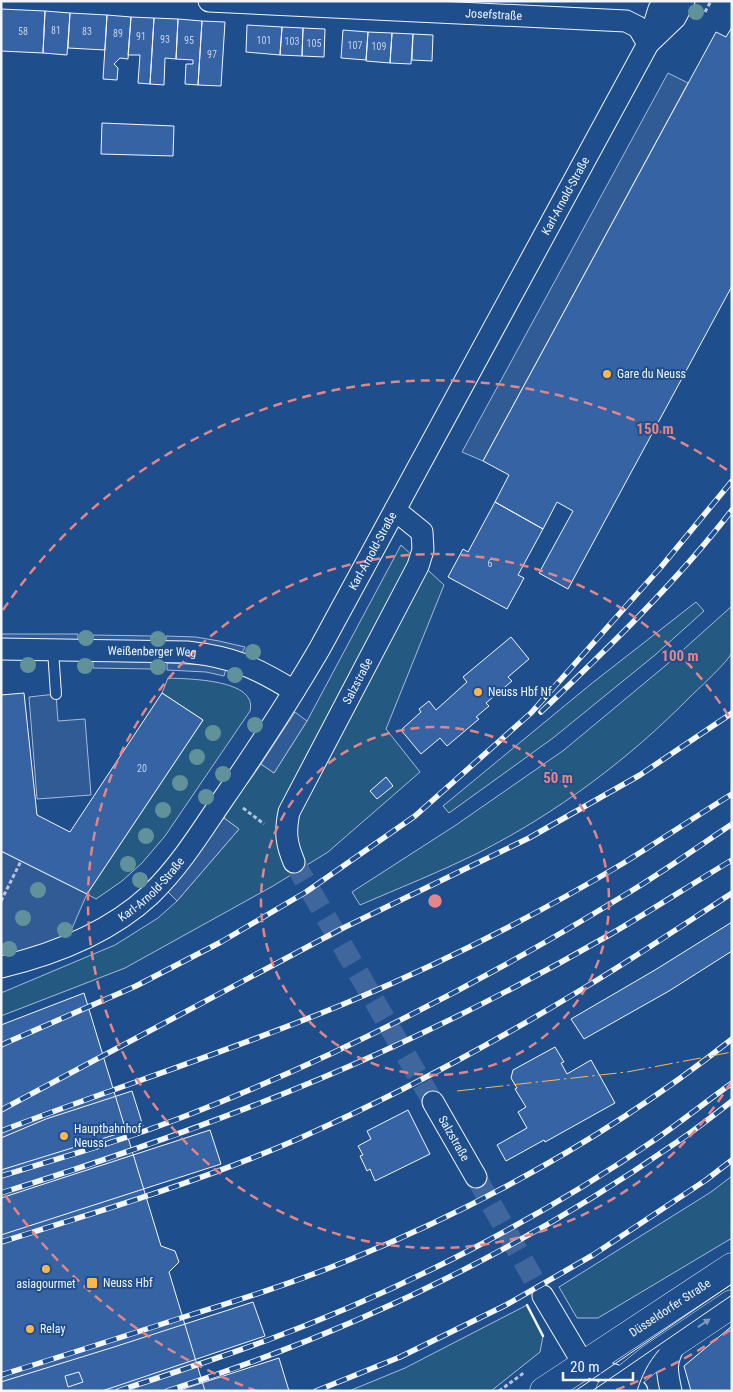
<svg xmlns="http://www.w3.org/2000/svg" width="733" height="1392" font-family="'Roboto Condensed',sans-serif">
<rect width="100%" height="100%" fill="#1f4e8c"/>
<path fill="#245a82" stroke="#a8bbd7" d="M401 545 444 585 386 729 420 772 328 852 273 886 125 968 1 1016V993L115 945 158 918 177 901 239 829 224 818 228 803 239 788 247 784 261 764 274 773 307 721Z
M696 602 704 611 655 655 553 738 449 813 443 806 591 684Z
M732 606C732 615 733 645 732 652 729 661 699 688 691 696 629 759 557 813 478 853 440 872 399 888 360 905L352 892 456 825 564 750 665 666Z
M168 678C188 679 258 679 250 711L165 836 142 863 122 881 96 899 87 894 203 720 162 693Z
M732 1176V1238L598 1318H577L559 1287 711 1192Z
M527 1305 543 1336 540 1352 491 1391H349L405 1368Z"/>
<path fill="#305b95" stroke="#a8bbd7" d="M668 73 688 83 483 461 462 452Z
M1 634H78V642L1 641Z
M93 635 151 636V643L93 642Z
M166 636 196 637 219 641 245 647 242 653 166 643Z
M93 661 151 662V669L93 668Z
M167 663 207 665 226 669 224 676 206 672 167 670Z
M56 694 58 721 85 719 91 795 37 799 29 697Z
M295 712 307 721 274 773 261 764Z
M224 818 239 829 177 901 166 890Z
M1 851 87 894 70 933 24 952 1 957Z"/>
<path fill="#3563a3" stroke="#f2f6ff" d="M1 9 45 11 43 53 1 51Z
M45 11 70 13 67 55 43 53Z
M70 13 107 15 105 50 68 48Z
M107 15 131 17 128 59 120 58 114 64 118 68 117 80 103 79Z
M131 17 154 18 150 84 138 83 140 55H128Z
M154 18 178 19 176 59 165 58 164 85 150 84Z
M178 19 202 21 198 85 185 84 186 64H193V60L176 59Z
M202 21 225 22 221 86 198 85Z
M247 25 282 27 280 55 246 52Z
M282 27 303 28 302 56 280 55Z
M732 27V286L568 589 539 573 573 511 557 502 543 529 495 502 509 475 483 461 716 32 726 37Z
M303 28 325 29 324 57 302 56Z
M343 30 368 32 366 60 341 58Z
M368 32 392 33 390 63 366 61Z
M392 33 413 34 411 64 390 63Z
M413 34 433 35 432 61 412 60Z
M102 123 174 126 173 156 101 154Z
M495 502 543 529 518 575 524 578 507 609 448 577 463 549 468 552Z
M511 637 529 659 508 677 512 681 486 703 489 706 476 717 479 719 447 746 440 738 421 754 401 730 421 712 419 709 429 701 436 710 467 682 463 677Z
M24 693 37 815 70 832 162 693 203 720 87 894 1 851V695Z
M386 777 393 786 377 799 370 791Z
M732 922V951L669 991 584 1039 571 1019 655 970Z
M84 993 161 1246 175 1251 179 1262 169 1272 205 1391H1V1025Z
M555 1047 564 1062 561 1063 567 1074 591 1060 615 1103 545 1142 544 1140 506 1161 497 1145 527 1128 518 1112 526 1107 515 1089 517 1088 511 1078 513 1070Z
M132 1091 143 1126 1 1170V1138L46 1119Z
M408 1110 430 1154 375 1181 370 1169 367 1171 360 1156 363 1155 358 1146 371 1139 367 1131Z
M210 1130 221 1164 1 1235V1198Z
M253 1302 265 1336 102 1391H1V1382L114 1347Z
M732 1326V1391H691L684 1366Z
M279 1358 289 1391H177Z
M79 1372 83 1382 68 1387 65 1376Z"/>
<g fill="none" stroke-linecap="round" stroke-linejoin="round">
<path stroke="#3f679d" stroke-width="21" stroke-dasharray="21 11" stroke-linecap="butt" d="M294 862 433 1102
M476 1177 543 1296"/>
<defs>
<path id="service" d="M53 650 56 694"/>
<g id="minor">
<path id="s1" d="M209 1 626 21 638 27 648 44"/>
<path d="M650 42 675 18 684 1"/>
<path id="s2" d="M1 649 187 652C233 657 255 667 294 691"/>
<path id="s3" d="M294 862C286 843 285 832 289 812L418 566 423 550 422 532 395 510"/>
<path id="s4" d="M1 967C55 954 109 933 150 895 177 869 197 838 217 808 253 756 288 703 320 648L648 44 659 9 664 1"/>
<path id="s5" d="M433 1102 476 1177"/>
<path d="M543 1296 584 1365 614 1375 637 1391"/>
<path d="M671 1391C666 1368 665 1363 676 1342"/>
</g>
<g id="secondary">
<path id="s6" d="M544 1391 732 1267"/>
<path d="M610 1391 650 1359 732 1304"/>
</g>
</defs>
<use href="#service" stroke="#f2f6ff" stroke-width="12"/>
<use href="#minor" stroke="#f2f6ff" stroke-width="23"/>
<use href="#secondary" stroke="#f2f6ff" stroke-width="29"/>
<path stroke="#b3c4dc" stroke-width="3" stroke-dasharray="4 2.5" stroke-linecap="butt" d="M705 12 711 1
M243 808 264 824
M1 901 21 861
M499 1391 525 1372"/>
<use href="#service" stroke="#1f4e8c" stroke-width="10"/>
<use href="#minor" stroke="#1f4e8c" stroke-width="21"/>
<use href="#secondary" stroke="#1f4e8c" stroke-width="28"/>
<path stroke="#f2f6ff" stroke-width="1" d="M575 1391 732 1284
M592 1391 732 1295
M637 1391C642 1375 648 1363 659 1350"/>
<defs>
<path id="rail" d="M541 712C608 648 675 584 732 510
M1 1045 136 986 221 942 306 892 415 816 531 713 661 567 732 481
M1 1110 341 929 529 838 640 775 732 713
M1 1131C117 1087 236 1049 351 1001 444 962 536 915 622 864 659 841 695 817 732 794
M1 1176C64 1157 127 1139 188 1115 339 1056 484 981 623 896 660 874 696 848 732 824
M1 1193C129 1153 255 1109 377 1054 457 1018 535 978 611 934 652 910 692 884 732 860
M1 1242C101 1211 202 1181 298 1139 397 1095 492 1044 584 988 634 958 683 925 732 893
M1 1375C63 1356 125 1336 187 1316 242 1299 296 1282 349 1260 486 1204 616 1131 732 1039
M118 1391C167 1375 216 1359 265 1341 398 1292 538 1220 656 1139 682 1121 707 1101 732 1083
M167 1391C346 1334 519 1252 674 1144 694 1131 713 1116 732 1101
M316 1391 400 1357 506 1305 593 1255 706 1180 732 1160"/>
</defs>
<use href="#rail" stroke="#f2f6ff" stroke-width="5.5"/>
<use href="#rail" stroke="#1f4e8c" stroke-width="4" stroke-dasharray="11" stroke-linecap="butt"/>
<path stroke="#f2f6ff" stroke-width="2.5" d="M527 1305 543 1336"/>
<path stroke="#ffb74d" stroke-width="1" stroke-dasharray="18 4 2.5 4" stroke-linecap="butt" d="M457 1091 627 1072 732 1052"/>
</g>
<g fill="#61919a">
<circle cx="696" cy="12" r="8"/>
<circle cx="86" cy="638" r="8"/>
<circle cx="158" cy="639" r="8"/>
<circle cx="253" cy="652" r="8"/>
<circle cx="28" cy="665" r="8"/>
<circle cx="85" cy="666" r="8"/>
<circle cx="158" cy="667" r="8"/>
<circle cx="235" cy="675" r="8"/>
<circle cx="255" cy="725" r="8"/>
<circle cx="213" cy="733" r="8"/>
<circle cx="197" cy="757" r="8"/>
<circle cx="223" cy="774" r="8"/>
<circle cx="180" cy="783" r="8"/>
<circle cx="206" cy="797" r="8"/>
<circle cx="163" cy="810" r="8"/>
<circle cx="146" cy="836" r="8"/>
<circle cx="128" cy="864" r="8"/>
<circle cx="140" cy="880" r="8"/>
<circle cx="38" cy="890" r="8"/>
<circle cx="23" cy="918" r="8"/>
<circle cx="65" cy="930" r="8"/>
<circle cx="9" cy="949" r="8"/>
</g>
<defs><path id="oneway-solid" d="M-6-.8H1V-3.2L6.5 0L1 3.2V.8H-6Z" transform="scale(1.25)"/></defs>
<use fill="#7e9ac0" href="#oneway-solid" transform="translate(704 1323) rotate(-34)"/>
<g fill="none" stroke="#e38589" stroke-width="2.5" stroke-dasharray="9 6">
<circle cx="435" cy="901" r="174"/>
<path d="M731 1082A347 347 0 1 1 731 720"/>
<path d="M730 1330A521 521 0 0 1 613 1391M257 1391A521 521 0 0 1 3 1192M3 610A521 521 0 0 1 730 472"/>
</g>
<g fill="#ffb74d" stroke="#1f4e8c" stroke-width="2">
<circle cx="607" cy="374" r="5"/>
<circle cx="478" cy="692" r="5"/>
<circle cx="64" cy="1136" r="5"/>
<circle cx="46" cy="1269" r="5"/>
<rect x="86" y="1277" width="12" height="12" rx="2.5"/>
<circle cx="30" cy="1329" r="5"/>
</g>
<g text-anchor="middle" stroke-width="4" stroke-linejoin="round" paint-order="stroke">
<g font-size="10" fill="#c3d1e8">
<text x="56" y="34">81</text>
<text x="23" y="35">58</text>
<text x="87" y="35">83</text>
<text x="118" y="37">89</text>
<text x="141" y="40">91</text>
<text x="165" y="43">93</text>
<text x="189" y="44">95</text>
<text x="264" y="44">101</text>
<text x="292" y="45">103</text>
<text x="314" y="47">105</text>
<text x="355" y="49">107</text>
<text x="379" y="50">109</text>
<text x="212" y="58">97</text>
<text x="490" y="567">6</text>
<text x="142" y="772">20</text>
</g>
<g font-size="12" fill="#f2f6ff" stroke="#1f4e8c">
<text dy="4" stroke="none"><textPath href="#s1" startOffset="285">Josefstraße</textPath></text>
<text dy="4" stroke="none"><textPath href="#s4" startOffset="982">Karl-Arnold-Straße</textPath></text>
<text dy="4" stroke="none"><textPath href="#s4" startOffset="578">Karl-Arnold-Straße</textPath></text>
<text dy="4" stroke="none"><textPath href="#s2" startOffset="151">Weißenberger Weg</textPath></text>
<text dy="4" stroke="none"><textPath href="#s3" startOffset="199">Salzstraße</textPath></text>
<text dy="4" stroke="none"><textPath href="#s4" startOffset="172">Karl-Arnold-Straße</textPath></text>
<text dy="4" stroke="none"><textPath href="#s5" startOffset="42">Salzstraße</textPath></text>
<text dy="4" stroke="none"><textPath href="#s6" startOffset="151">Düsseldorfer Straße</textPath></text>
</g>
<g font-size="12" fill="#f2f6ff" stroke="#1f4e8c" text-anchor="start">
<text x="617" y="378">Gare du Neuss</text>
<text x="488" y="696">Neuss Hbf Nf</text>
<text x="74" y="1133">Hauptbahnhof<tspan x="74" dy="14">Neuss</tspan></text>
<text x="103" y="1287">Neuss Hbf</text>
<text x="46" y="1288" text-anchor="middle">asiagourmet</text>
<text x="40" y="1333">Relay</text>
</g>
</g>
<circle cx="435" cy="901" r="8" fill="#e38589" stroke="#1f4e8c" stroke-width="2.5"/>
<g font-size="15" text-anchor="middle" font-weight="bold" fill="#e38589" stroke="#1f4e8c" stroke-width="4" stroke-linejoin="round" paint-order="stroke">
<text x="655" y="434">150 m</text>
<text x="680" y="661">100 m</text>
<text x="558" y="783">50 m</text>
</g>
<rect width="733" height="1392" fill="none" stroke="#f2f6ff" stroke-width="5"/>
<path d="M563 1372v8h70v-8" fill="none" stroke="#f2f6ff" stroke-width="2.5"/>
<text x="570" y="1372" font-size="15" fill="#f2f6ff" stroke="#1f4e8c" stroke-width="4" paint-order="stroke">20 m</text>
</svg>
